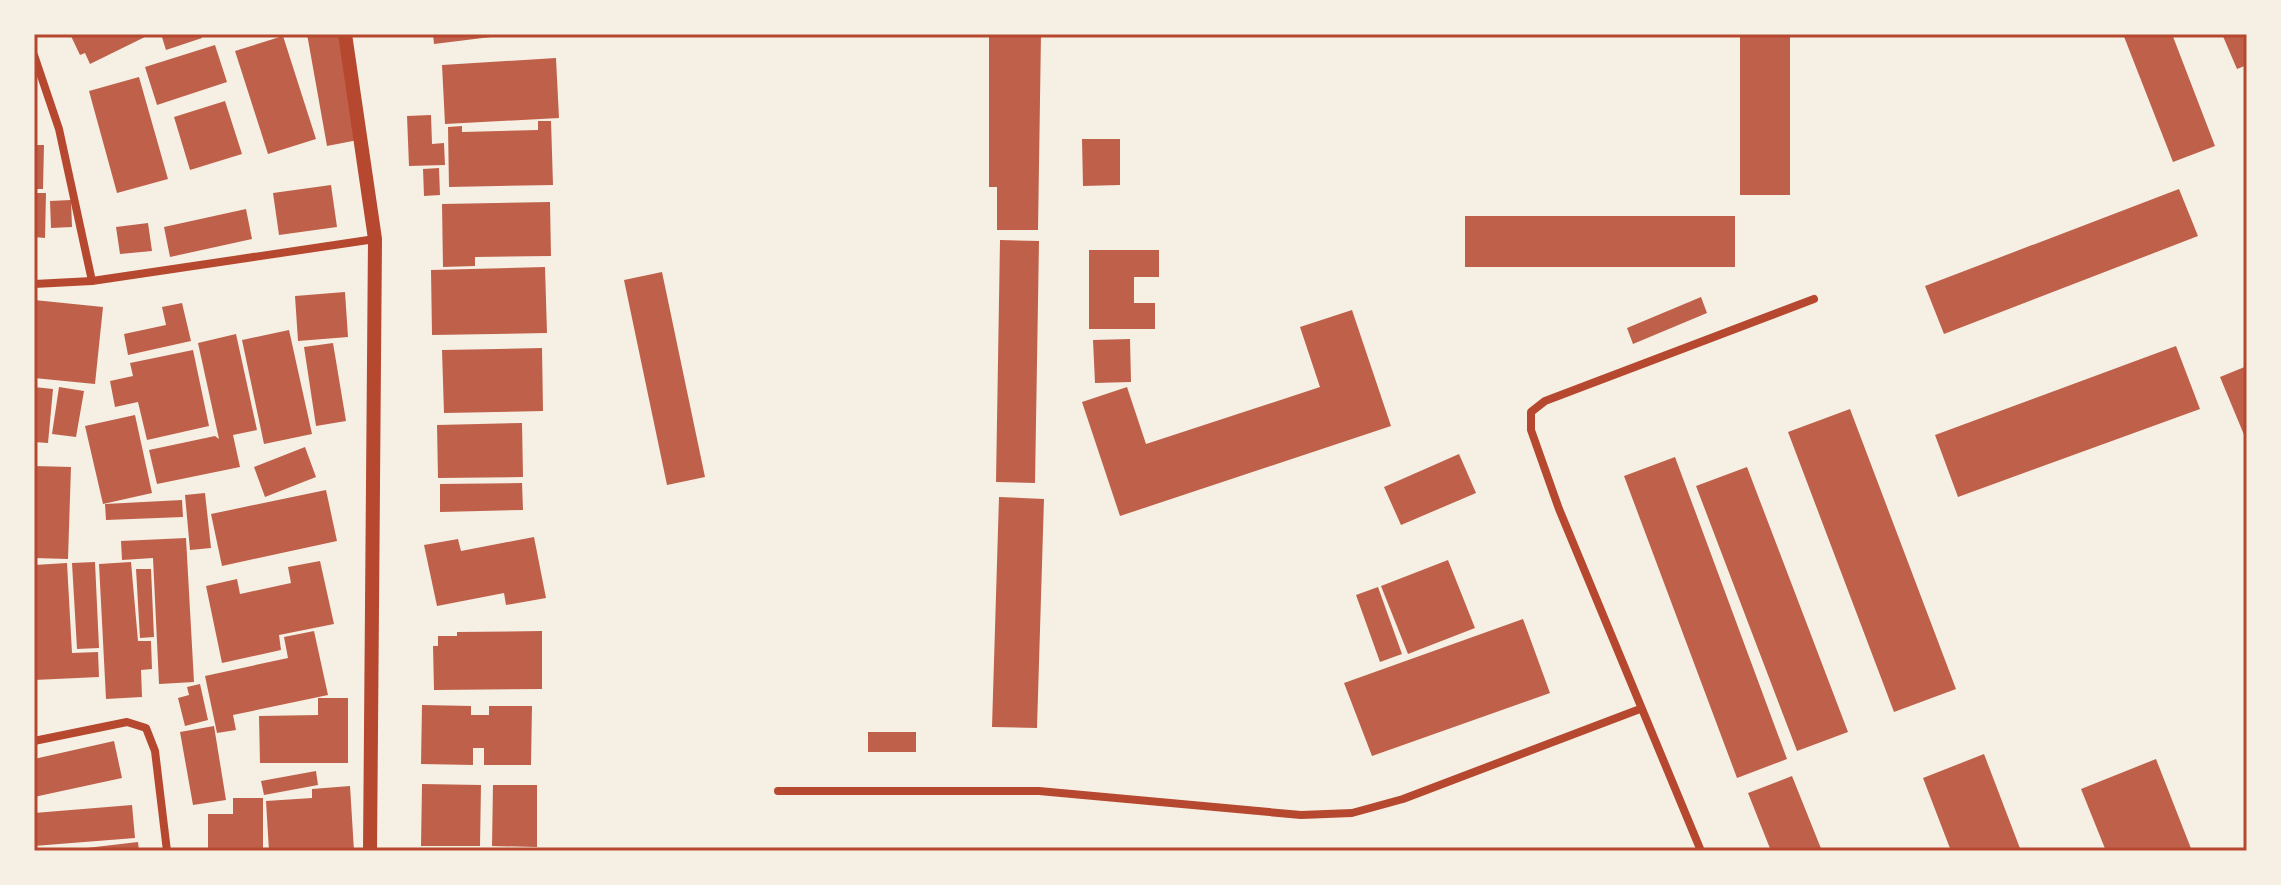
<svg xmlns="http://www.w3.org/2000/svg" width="2281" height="885" font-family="Jost,sans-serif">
<rect width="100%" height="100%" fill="#f6efe4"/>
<path fill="#bf614a" d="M70 34H151L90 64 85 53 80 55Z
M161 34H201L202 38 166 50Z
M307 34H341L358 140 327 146Z
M433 34H498L499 36 434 44Z
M989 34H1041L1038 230H997V187H989Z
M1740 34H1790V195H1740Z
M2123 34H2172L2215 146 2173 162Z
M2222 34H2247V65L2237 69Z
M283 36 316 139 268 154 235 51Z
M215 45 227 82 157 105 145 67Z
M556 58 559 118 445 124 442 65Z
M139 77 168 179 117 193 89 91Z
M225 101 242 154 190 170 174 117Z
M431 115 432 144 444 143 445 165 409 166 407 116Z
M538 121H551L553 185 449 187 448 127 462 126V132L538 130Z
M1082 139H1120V185L1083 186Z
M34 145H44L43 189H34Z
M439 168 440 195 424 196 423 169Z
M331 185 337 227 279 235 273 193Z
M2179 189 2198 236 1944 334 1925 286Z
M34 193H46L45 238 34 237Z
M71 200 72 227 51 228 50 201Z
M550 202 551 256 475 257V266L443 267 442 204Z
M246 209 252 239 170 257 164 227Z
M1465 216H1735V267H1465Z
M148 223 152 251 120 254 116 227Z
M1000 240 1039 241 1035 483 996 482Z
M1089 250H1159V277H1134V303H1155V329H1089Z
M545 267 547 333 432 335 431 270Z
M662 272 705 477 667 485 624 280Z
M345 292 348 337 298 341 295 296Z
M1701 297 1707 313 1633 344 1627 328Z
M34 300 103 307 95 384 34 378Z
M182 303 191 341 128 355 124 334 166 325 162 307Z
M1352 310 1391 426 1120 516 1082 402 1127 387 1146 444 1320 387 1300 327Z
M289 330 312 434 264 444 242 340Z
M236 334 257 430 233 435 240 467 157 484 149 450 215 436 219 439 198 343Z
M1130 339 1131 382 1095 383 1093 340Z
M333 343 346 421 316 426 304 347Z
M2176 346 2200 409 1958 497 1935 435Z
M542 348 543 411 444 413 442 350Z
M193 350 209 426 147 440 138 402 115 407 110 381 133 376 130 363Z
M2247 366V442L2220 377Z
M34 387 53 389 48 443 34 442Z
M59 387 84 391 76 437 52 434Z
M1850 409 1956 689 1894 712 1788 432Z
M135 415 152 493 103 504 85 426Z
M522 423 523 477 438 478 437 425Z
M305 447 316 477 265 497 254 467Z
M1459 454 1476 493 1401 525 1384 487Z
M1675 457 1787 759 1737 778 1624 476Z
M34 466 71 467 68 559 34 558Z
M1747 467 1848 732 1797 751 1696 486Z
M522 483 523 510 440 512V484Z
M326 490 337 541 222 566 211 514Z
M205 493 211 548 190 550 185 495Z
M999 497 1044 499 1037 728 992 727Z
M182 500 183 517 106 520 105 504Z
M534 537 546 598 506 605 504 593 437 606 424 545 458 539 461 551Z
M186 538 194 682 159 684 153 558 122 560 121 541Z
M1448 560 1475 628 1408 654 1381 586Z
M320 561 334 624 279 635 281 650 222 663 206 586 237 579 240 594 291 583 288 567Z
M95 562 99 648 77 649 72 563Z
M131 562 138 641H151L152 669 141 670 142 697 106 699 99 564Z
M67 563 72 653 98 652 99 677 34 680V565Z
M136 569H151L154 637 140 638Z
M1378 587 1402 654 1380 662 1356 595Z
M1523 619 1550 693 1372 756 1344 683Z
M314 631 328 695 233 715 236 730 217 733 205 676 288 658 284 637Z
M542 631V689L434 690 433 646H438V636H457V632Z
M200 684 208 720 185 726 178 698 189 695 187 687Z
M318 698H348V763H260L259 716 318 715Z
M422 705 471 706V715H489V706H532L531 765H484V748H473V765L421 764Z
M214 726 226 800 193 805 180 732Z
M868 732H916V752H868Z
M114 741 122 778 34 797V759Z
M1984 754 2021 851H1951L1923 778Z
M2156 759 2192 851H2106L2081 789Z
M316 771 318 785 264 795 261 781Z
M1792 776 1822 851H1771L1748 793Z
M422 784 481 785 480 846H421Z
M493 785H537V847L492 846Z
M350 786 354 851H269L266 801 312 798V789Z
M233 798H263V851H208V814H233Z
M132 805 135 838 34 846V813Z
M138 842 139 851H78V849Z"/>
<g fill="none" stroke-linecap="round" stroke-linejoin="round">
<path stroke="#b5482f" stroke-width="8" d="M34 55 59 129 92 281
M34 284 92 281 375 239
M34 741 127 722 146 728 155 751 167 851
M778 791H1039L1301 815 1352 813 1403 799 1640 709
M1701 851 1559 509 1531 430V412L1545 401 1814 299"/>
<path stroke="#b5482f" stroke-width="14" d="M345 34 375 239 370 851"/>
</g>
<rect width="2281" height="885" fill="none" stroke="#f6efe4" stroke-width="72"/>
<rect x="36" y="36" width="2209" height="813" fill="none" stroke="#b5482f" stroke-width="3"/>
</svg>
